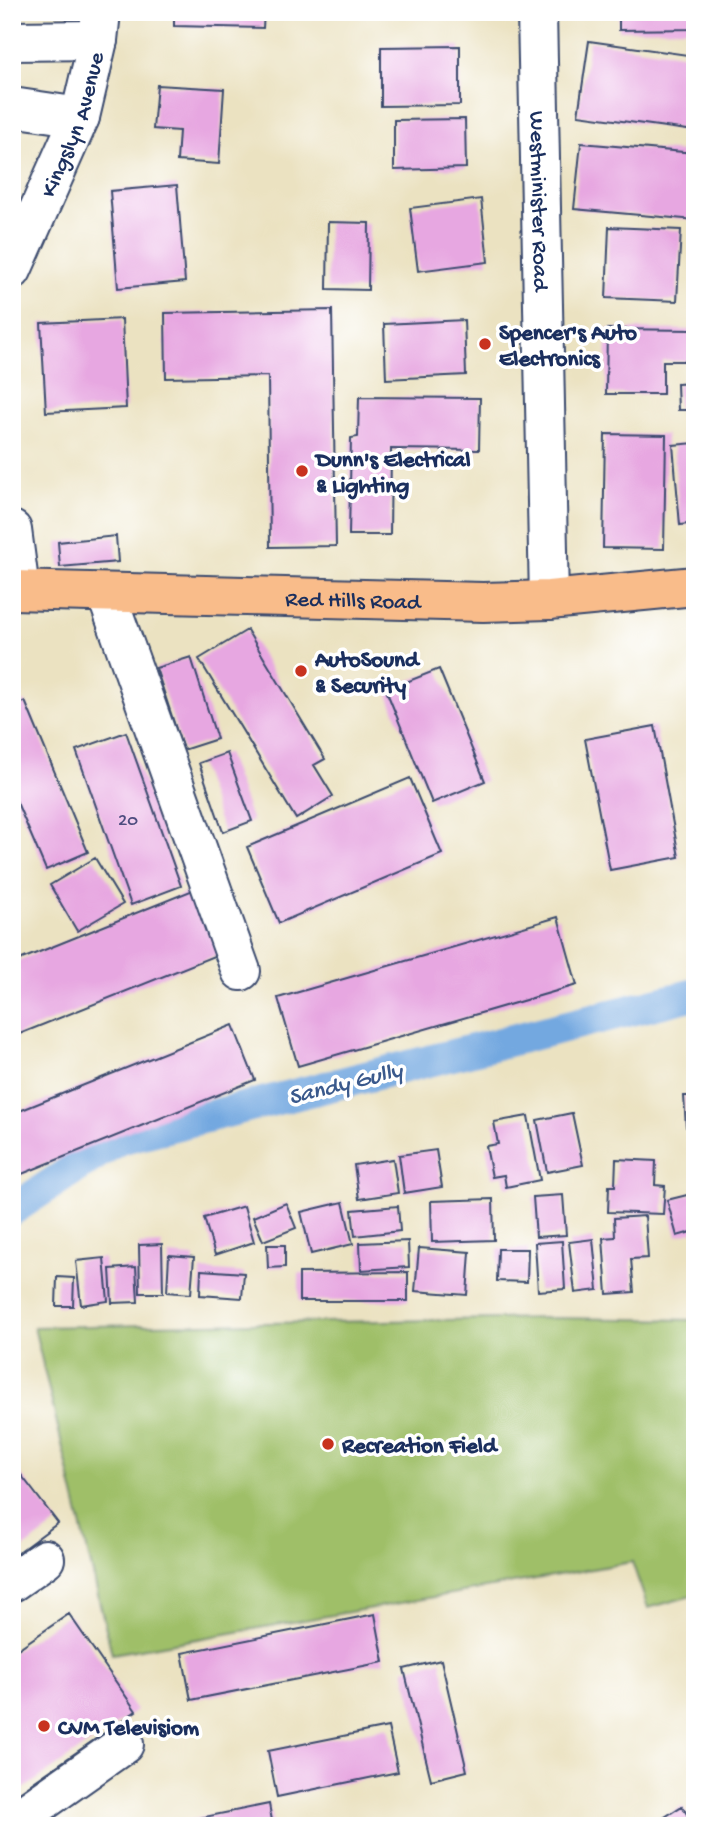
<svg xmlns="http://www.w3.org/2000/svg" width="707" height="1838" font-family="'Gochi Hand',sans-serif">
<rect width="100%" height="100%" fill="#fff"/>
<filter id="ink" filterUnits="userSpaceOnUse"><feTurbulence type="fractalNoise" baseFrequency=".0143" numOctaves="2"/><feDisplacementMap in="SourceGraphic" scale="14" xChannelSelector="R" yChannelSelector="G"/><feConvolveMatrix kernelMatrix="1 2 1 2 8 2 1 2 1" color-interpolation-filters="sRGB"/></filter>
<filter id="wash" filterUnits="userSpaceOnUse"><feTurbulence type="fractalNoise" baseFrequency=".00686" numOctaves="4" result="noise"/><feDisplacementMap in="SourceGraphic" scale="28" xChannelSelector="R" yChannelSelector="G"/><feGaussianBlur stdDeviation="1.57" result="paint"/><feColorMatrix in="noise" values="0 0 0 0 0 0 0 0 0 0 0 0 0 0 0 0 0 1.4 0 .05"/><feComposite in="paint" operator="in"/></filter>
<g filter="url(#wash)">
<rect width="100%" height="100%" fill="#ebe2c1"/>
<path fill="#9fbf68" stroke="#5d7763" stroke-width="2" d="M551 1318 695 1320V1595L648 1608 632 1562 112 1654 34 1327Z"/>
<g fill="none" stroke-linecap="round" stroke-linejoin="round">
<path stroke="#73a8e0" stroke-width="32" d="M12 1210 119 1139 695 994"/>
</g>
<g id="blocks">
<path fill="#e7a7e1" d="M174 12H264L263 28 174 26Z
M619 12H695V29L619 30Z
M589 41 695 56V131L578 115Z
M460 46V105L381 106V47Z
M157 85 224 89 219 164 177 161 179 131 153 129Z
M465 119 466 168 394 170V120Z
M581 143 695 153V220L574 209Z
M177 185 185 282 118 288 110 191Z
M481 199 488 262 418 271 410 208Z
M328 222 369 223 368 290 327 289Z
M609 227 681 230 677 301 606 298Z
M332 310 336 546 270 547 268 376 166 378 165 313Z
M122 319 126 408 46 412 41 323Z
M464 320 466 375 386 379 384 324Z
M607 329 695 330V361H663V394H606Z
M695 383V410H678L677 384Z
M359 397 480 398 479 450 391 449 390 535H349L351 438 358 437Z
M605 434 666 435 664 549 603 548Z
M695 443V523L680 525 673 445Z
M116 536 118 562 60 567 58 542Z
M247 630 325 759 314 765 333 796 296 819 199 659Z
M191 657 217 739 183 750 156 668Z
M439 669 485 781 432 803 386 690Z
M25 701 88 852 46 870 12 791V707Z
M655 726 679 857 610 870 585 739Z
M126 732 181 886 131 905 76 750Z
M227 753 252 821 223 832 199 763Z
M410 778 442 854 279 923 247 847Z
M95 858 123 904 77 931 50 885Z
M193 890 219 954 12 1037V963Z
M558 917 577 985 298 1066 278 998Z
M233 1025 255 1080 12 1178V1114Z
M684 1096H695V1127H686Z
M572 1113 583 1165 547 1172 537 1120Z
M528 1116 540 1180 506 1187 504 1175 492 1177 486 1146 498 1144 494 1122Z
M436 1150 442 1187 404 1193 399 1155Z
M393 1159 398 1193 359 1199 354 1165Z
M616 1159 656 1161 655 1185 665 1186 663 1214 608 1212 609 1186H615Z
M695 1193V1231L677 1236 667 1200Z
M563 1195 566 1235 536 1237 533 1197Z
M493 1199 494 1240 432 1242 431 1201Z
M343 1202 353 1244 311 1254 301 1212Z
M286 1203 296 1228 263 1241 253 1217Z
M244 1206 254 1242 215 1255 204 1218Z
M398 1206 400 1231 355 1236 352 1210Z
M645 1216 648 1258 631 1259 634 1292 607 1294 603 1238 615 1237 614 1218Z
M593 1239 598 1290 575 1293 569 1242Z
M408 1241 409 1267 361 1270 360 1243Z
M562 1241 565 1289 538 1291 535 1243Z
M162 1244 163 1293H140L139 1245Z
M267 1245H285V1267L268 1268Z
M419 1248 470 1252 467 1295 415 1291Z
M498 1249H528L527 1282 497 1281Z
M169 1255 194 1257 191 1294 167 1292Z
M104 1258 108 1301 81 1305 76 1261Z
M136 1267 138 1302 112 1303 110 1269Z
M201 1270 244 1273 242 1298 200 1295Z
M408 1272V1301H299V1273Z
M57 1277 74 1278 73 1306H56Z
M12 1463 58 1523 12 1557Z
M69 1614 136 1711 12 1797V1653Z
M375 1614 384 1662 191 1700 182 1653Z
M441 1660 467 1771 431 1780 404 1669Z
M388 1727 398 1772 277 1797 268 1751Z
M269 1804 273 1826H165V1825Z
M682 1806 694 1826H651Z"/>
</g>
</g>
<g filter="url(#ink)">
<use href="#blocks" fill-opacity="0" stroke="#3a4a6d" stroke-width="2"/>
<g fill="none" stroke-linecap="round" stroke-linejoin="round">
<defs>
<g id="minor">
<path id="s1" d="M537 12 549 600"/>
<path d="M12 41 98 40"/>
<path d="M12 107 80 117"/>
<path id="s2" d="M12 270 80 117 98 40 101 12"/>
<path d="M12 530 20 590"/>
<path d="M106 593 241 971"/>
<path d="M12 1582 45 1559"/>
<path d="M12 1823 124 1744"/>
</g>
<g id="major">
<path id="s3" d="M12 590 483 602 549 600 695 586"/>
</g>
</defs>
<use href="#minor" stroke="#3a4a6d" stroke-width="42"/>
<use href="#major" stroke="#3a4a6d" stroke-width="42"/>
<use href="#minor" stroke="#fff" stroke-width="38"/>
<use href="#major" stroke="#f9bc8a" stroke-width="38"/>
</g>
</g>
<g fill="#c8321e" stroke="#fff" stroke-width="2.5">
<circle cx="485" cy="344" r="7"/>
<circle cx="302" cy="471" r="7"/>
<circle cx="301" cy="671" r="7"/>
<circle cx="328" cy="1444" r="7"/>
<circle cx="44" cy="1726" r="7"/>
</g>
<g text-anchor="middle" stroke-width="7" stroke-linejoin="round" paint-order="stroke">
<g font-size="19" fill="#4e4d7f">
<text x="128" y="825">20</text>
</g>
<g font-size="23" fill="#1b2f5e" stroke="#fff">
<text dy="8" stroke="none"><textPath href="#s2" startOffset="158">Kingslyn Avenue</textPath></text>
<text dy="8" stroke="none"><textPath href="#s1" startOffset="189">Westminister Road</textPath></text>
<text dy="8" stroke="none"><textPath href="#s3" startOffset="341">Red Hills Road</textPath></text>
</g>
<g font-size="23" font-weight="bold" fill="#1b2f5e" stroke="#fff" text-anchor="start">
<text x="499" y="339">Spencer's Auto<tspan x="499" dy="26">Electronics</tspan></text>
<text x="316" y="466">Dunn's Electrical<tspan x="316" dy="26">&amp; Lighting</tspan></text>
<text x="315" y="666">AutoSound<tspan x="315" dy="26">&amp; Security</tspan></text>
<text x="342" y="1452">Recreation Field</text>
<text x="58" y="1734">CVM Televisiom</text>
</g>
<g font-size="24" font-style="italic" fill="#3a598c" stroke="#fff">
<text transform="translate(345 1082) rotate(-14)" y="8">Sandy Gully</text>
</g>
</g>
<rect width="707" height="1838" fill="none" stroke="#fff" stroke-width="42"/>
</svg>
